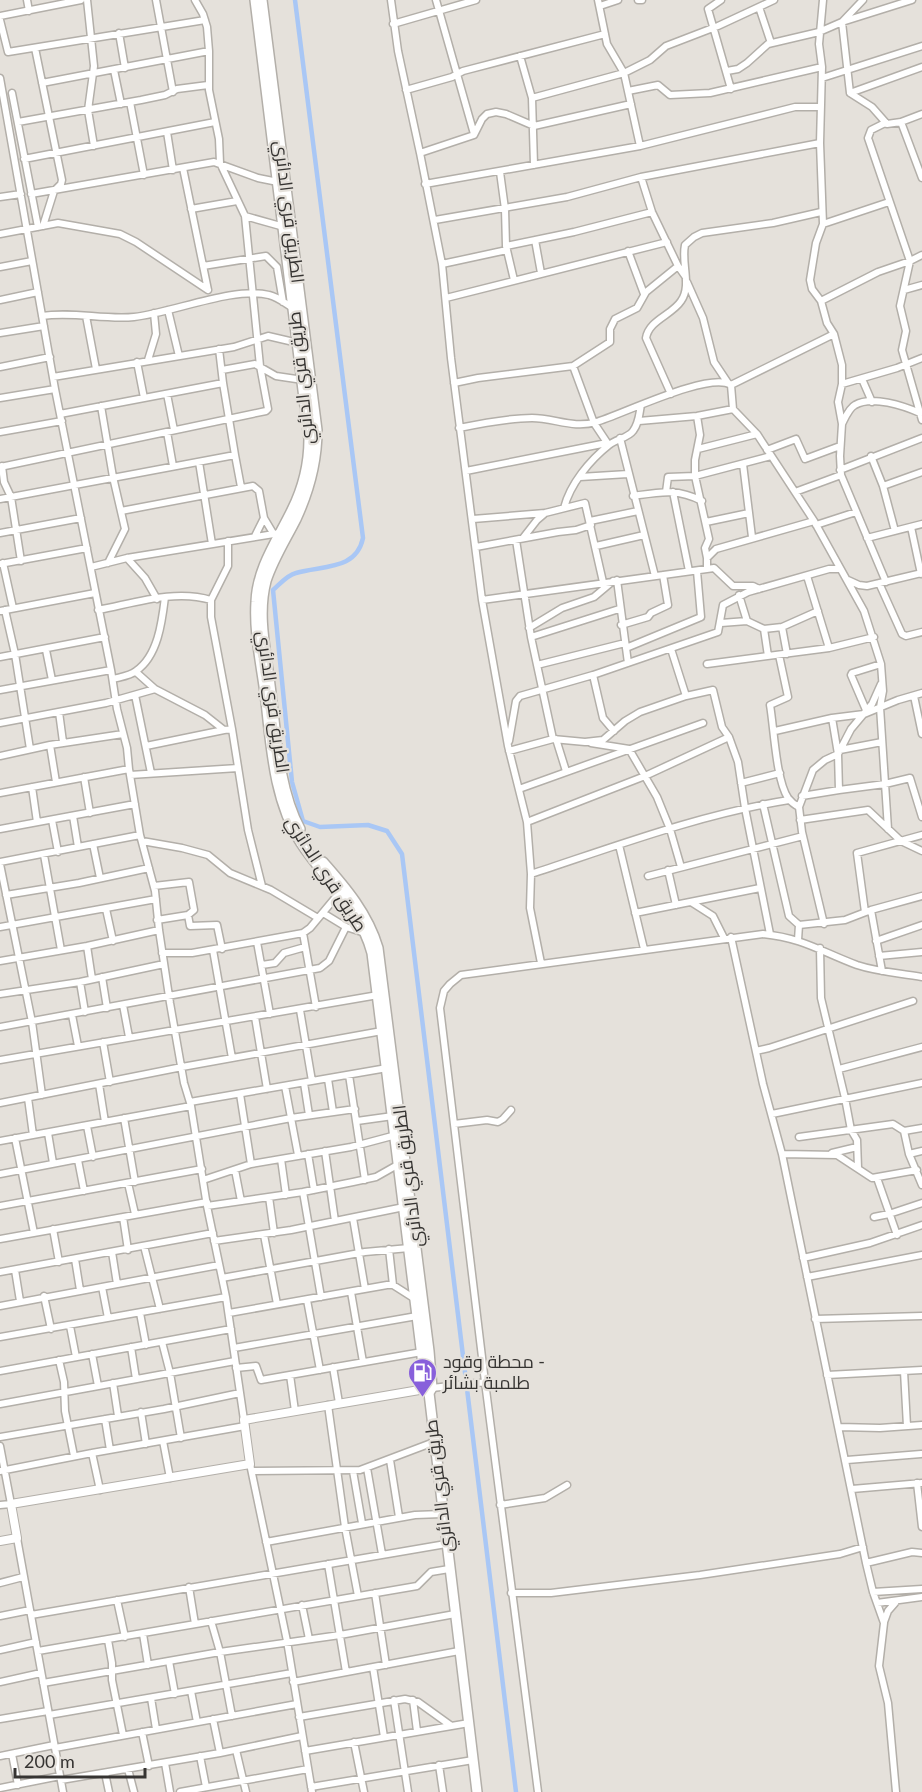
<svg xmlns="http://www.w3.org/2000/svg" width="922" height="1792" font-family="Lato,Cairo,sans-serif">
<rect width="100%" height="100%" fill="#e5e1db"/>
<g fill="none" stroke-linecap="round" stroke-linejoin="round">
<path stroke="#a9c7f5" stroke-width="4.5" d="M295 0 363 538C356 571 322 565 296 573 287 575 279 585 273 590L292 782 303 821 320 827 368 825 387 831 402 854 516 1792"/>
<defs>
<path id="minor" d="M27 0 29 11
M87 0 94 66 88 110 94 146
M156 0 173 92
M391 0 398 51 420 153
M436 0 474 134
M598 0 607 44 624 73 640 146
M638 0H642
M721 0 708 9 731 89
M823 0 819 44 822 67 820 143 823 224 816 243 810 280 812 289 821 301 827 323 834 334 842 365V384L838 402 842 424 840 456 841 475 886 582
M863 0 842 22 850 93 872 107 887 124 901 122 922 114
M600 6 618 0
M759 7 771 43
M0 16 81 0
M0 20 8 52 205 20
M393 24 476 0
M119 33 125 68
M35 48 62 180 61 184 54 191 43 226
M520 56 532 98 534 165
M114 70 121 104
M727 71 738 69 747 63 768 44 819 32 842 22 912 0
M0 78 55 389 111 670 117 709 127 748 129 769 140 835 155 891 159 930 170 1003 184 1083 191 1106 207 1206 226 1297 244 1420
M822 78 922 46
M42 83 209 51
M406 90 452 77 463 71 605 34
M628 91 658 85 670 95 710 93 822 67
M12 93 38 227
M850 93 922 67
M532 98 624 73 650 60 666 46 718 26 774 0
M130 102 144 175
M18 122 141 100 165 95 177 89 208 85
M901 122 922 178
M885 123 871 130 868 138 910 261 900 306 906 331 902 350 922 420
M167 132 173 170
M24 159 215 122
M183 168 208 290
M500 172 505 209 506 246 514 280
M641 177 652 212 678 266
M425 184 640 146 795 107H821
M31 194 214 162 258 178 278 182
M0 197 21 194
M191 209 237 201
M245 216 284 227
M435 220 567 197 641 177 820 143
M823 224 889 202
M0 234 58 223 120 234 136 242 208 290
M535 240 541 273
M506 246 574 232 652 212
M628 251 644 294
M442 264 507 250
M203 266 266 256 277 267 283 302
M0 267 32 261
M687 282 703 318 714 362 728 383
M904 290 922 285
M446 298 667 242
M0 300 38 292
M821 301 878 272 910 261 922 255
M168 310 179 356
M42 316C73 311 103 320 134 317 172 313 234 286 269 295 278 297 286 304 293 308
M86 316 96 369
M0 333 44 326
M148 360 156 334 154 313
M137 362 144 398
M573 366 594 423 608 444
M0 367 50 357
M222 370 255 364 276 376 303 380
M53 377 234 347 268 336 298 343
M862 379 872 402
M454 383 478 378 573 366 610 342V329L615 319 637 308 646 292 678 266 685 276
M842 384 897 368 922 358
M731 385 733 409 757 434 814 521 864 611 881 664 883 691 880 707 888 829
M167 394 174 430
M671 394 646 338C649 320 672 315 681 301 692 286 681 263 685 245L694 237 702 233 773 223 821 212
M0 398 55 389
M101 406 113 477 125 529 108 563
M60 414 223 383
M697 416 700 435 695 460V476L709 539 705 548 707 558
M639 421 697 416 733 409
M842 424C845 418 849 408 855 405 872 395 904 406 920 413
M459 428C483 423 508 418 532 418 554 418 574 429 596 422 621 415 709 371 731 385L834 334
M0 432 62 421
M167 432 173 466
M620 438 655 576
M698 449 757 434
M767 450 796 439 805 459 840 446
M235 455 241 487
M871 456 883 486 922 472
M199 462 212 544
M743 464 752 537
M2 466 4 482 11 497 21 561
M0 467 266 411 268 409 260 366 245 216 220 163 219 139 209 90V51L207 27 203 14 195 0
M840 470 922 438
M466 471 607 443
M580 477 628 474
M883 486 895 531
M666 492 668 477 695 476 771 456
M673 492 689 571
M795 492 841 475
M633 496C660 492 677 488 702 501
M0 499 235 455 223 383 219 349
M564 508C570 484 590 460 609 445 616 439 628 438 633 431 639 423 639 415 641 405
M121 511 253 486 259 491 264 518 273 533
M473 519 545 513 585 503 603 582
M590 521 638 511
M706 522 749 513
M816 525 856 512
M911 527 921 574
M0 533 81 518
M255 536 264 518
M523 538 537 520 544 514
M867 538 922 524
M516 540 531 637 553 739
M228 541V566L211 600V617L232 729 248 830 262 886
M596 546 644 535
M476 547 558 532 576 530 591 525
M127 558 145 578 157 599
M3 563 13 608
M0 564 87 548
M91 567 127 558 280 533
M707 569V558L716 549 814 521
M807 576 829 648
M617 580 628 663
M848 580 859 585 867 586 922 573
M879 583 902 634 906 636 922 632
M739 595 747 621
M482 600 714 568 733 586H753L759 589
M5 610 15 654 30 749
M98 610C135 603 175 589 211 600
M0 611 95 593
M721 623 747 621 764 629 782 627 818 611
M621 625 648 617 651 613 668 605 663 575
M782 627 787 654
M529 628 562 608 594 597 613 581
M764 629 768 656
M531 637 619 609
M626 648 701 617 697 571
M671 649 686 696
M46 650 52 680
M779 655 788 697 770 705C774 728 776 780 788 798 791 802 795 805 799 807
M0 657 105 637
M707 664 829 648 874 637
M537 665 625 643
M136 672 155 689 205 715 224 730 232 729
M593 675 603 718 614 731
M113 679C120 677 130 676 136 671 158 656 162 622 165 597
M0 690 111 670
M135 695 151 773
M914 696 922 734
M866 710 851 675 852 673 881 664
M59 712 63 742
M0 723 106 703 155 689
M775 731 832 718 864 714 898 700 922 693
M556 739 566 771
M509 741 516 701 520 696 593 675 718 632 723 605 748 592 829 569H839
M591 743 629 749 657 797 670 829 681 867
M50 745 56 782
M146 746 224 730
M840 750 882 742
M509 751 553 739 585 742 603 740 625 721 640 712 686 696 713 690 722 727 729 737 738 762 745 808 770 934
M0 756 50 745 123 734
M130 775 238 768
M84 777 90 813
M741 783 780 773
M32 787 37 822
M519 789 703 723
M839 790 885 784 910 778 922 817
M0 793 129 769
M802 796 839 790 838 754 832 718
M763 804 789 916 799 925
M73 816 78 847
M52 820 58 852
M800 820 868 810 901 841 922 851
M527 822 645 776 729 737
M0 829 135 804
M142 841 182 848 208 855 230 873 271 890 318 918
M93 844 100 878
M619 845 644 949
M44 855 61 950
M0 862 140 835
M0 864 32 1022 42 1095
M668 870 676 905
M531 874C616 846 701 814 789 800
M648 876 803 836
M154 886 189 882 194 910 188 915 157 920
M6 895 79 883 149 868
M691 902 713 916 724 938
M106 909 113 941
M871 910 882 971
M865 912 857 853 922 835
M323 913 346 927 365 933
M635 913 760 888
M188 915 190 926 217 925 222 949
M824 924 802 832 799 807 813 770 825 760 838 754 851 729 872 704 881 684
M0 927 156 899
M303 933 316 1007
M731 937 763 1084 782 1154 866 1563 873 1592 884 1623 879 1666 888 1703 896 1792
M798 940 799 925 845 920 871 910 922 896
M876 941 922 925
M257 942 270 1014
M87 946 92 979
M820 948 821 998 845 1098 851 1130 857 1140 858 1168
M213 950 232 1058
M162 953H192L303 933 310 928 340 892
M879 956 922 952
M0 961 87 946 159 930
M541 963 530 908 531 874 527 822 508 746 482 600 451 358 442 264 420 153 474 135 482 119 487 114 496 112 506 114 534 126 631 104
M262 965 275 963 284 953 305 947
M102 977 107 1008
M80 982 85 1012
M0 994 80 982 164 964
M123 1005 129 1037
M300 1010 312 1081
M72 1015 78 1046
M255 1017 267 1089
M0 1027 320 968 329 961 346 927
M103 1042 110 1082
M756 1051 769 1048 913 1001
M0 1060 378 995
M839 1069 922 1047
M349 1075 365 1180
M328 1079 333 1112
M304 1083 309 1115
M99 1084 105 1122
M285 1086 298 1155
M240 1094 251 1164
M28 1098 33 1135
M190 1102 387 1068
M0 1103 182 1067 382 1031
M772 1114 922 1083
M124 1118 135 1182
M357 1121 393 1116
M454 1124 487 1120 498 1122 503 1119 511 1110
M87 1126 93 1157
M904 1131 909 1154 922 1185
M48 1133 53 1163
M799 1137 893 1124 904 1131 922 1128
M15 1138 34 1233
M0 1141 191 1106
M325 1151 335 1221
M832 1153 857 1147
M308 1154 314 1190
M782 1154 837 1155 872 1178 917 1170
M909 1154 922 1151
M281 1159 286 1195
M78 1160 84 1191
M235 1170 241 1201
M0 1174 291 1118 355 1109
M877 1178 897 1235
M203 1180 251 1164 351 1147 396 1135
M128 1183 135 1214
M303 1192 321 1297
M269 1197 274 1233
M0 1206 202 1169
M207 1206 303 1192 353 1182 376 1177 399 1164
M123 1217 128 1250
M874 1217 889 1214 922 1203
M353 1218 365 1289
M53 1229 59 1262
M264 1235 277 1304
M0 1239 207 1202
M214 1241 291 1230 404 1207
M144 1246 160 1309
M389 1249 393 1285
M112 1252 117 1284
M803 1258 870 1243 922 1225
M75 1259 80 1290
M15 1270 20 1301
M0 1272 213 1233
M807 1277 922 1255
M222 1278 365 1252 409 1248
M102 1287 108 1318
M351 1292 363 1362
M44 1296 51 1329
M307 1300 320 1370
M0 1306 219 1265
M140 1313 146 1345
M229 1313 387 1285H393L415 1299
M815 1319 922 1316
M70 1326 76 1357
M0 1337 226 1297
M162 1342 170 1373 181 1438
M131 1347 136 1379
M234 1348 417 1316
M92 1354 98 1386
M59 1360 64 1382 65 1411 74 1456
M333 1367 339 1403
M236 1368 256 1366 261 1380 422 1352
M0 1371 231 1329
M904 1371 907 1426
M290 1375 295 1411
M827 1375 922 1370
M485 1382 538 1792
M113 1383 118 1416
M432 1388 485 1382 440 1008 444 991 450 984 461 975 763 934C803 938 822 952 857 965 878 972 900 973 922 977
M0 1404 235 1361
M328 1405 345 1527 358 1596
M141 1412 146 1444
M105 1419 110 1450
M839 1427 880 1428 922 1425
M0 1437 164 1409 240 1393
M163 1441 170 1478
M0 1446 11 1504 0 1505
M92 1453 100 1490
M390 1460 399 1517
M847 1460 921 1454
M250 1464 287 1641 312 1792
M367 1468 382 1554
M0 1471 92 1453 245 1426
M252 1471 360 1470 434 1442
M353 1471 362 1523
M917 1483 922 1527
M852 1489 922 1483
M500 1505 545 1498 567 1485
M17 1538 63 1792
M266 1542 415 1515 442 1514
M866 1563 912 1552 922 1553
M328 1564 346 1672
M0 1583 23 1577
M189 1587 195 1624
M873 1592 922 1589
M375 1593 386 1665
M511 1593H551L700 1575 840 1554 863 1547
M117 1600 125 1637
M877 1603 922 1597
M302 1605 309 1639
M31 1615 446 1544
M0 1616 30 1610
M211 1621 220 1652 232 1716
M884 1622 888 1611 895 1603
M143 1634 148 1665
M108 1640 112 1663V1680L123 1735
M0 1650 36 1642
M38 1651 417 1586 431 1572 449 1569
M169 1661 175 1694
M373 1667 384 1737
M0 1682 41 1673
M293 1682 459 1651
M43 1683 220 1652 340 1635 455 1614
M191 1691 197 1722
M151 1698 156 1729
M394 1700 408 1792
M413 1700 417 1731
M49 1715 292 1673
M299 1717 405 1699 418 1702 450 1725
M0 1719 48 1711
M213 1719 220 1753
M142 1732 149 1766
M354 1742 364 1792
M55 1748 297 1704
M236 1750 246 1792
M305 1751 469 1723
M12 1754 18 1785
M0 1756 54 1745
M200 1756 206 1787
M165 1763 170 1792
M439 1765 443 1792
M128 1769 134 1792
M105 1773 109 1792
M61 1780 220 1753 302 1736
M311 1787 473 1760
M0 1788 60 1776
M180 1792 308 1769"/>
<path id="major" d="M0 1541 17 1538 11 1504 250 1464 244 1420 431 1388"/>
<path id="highway" d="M255 0 309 439C309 464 303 488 292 510 278 539 257 568 256 602 254 632 261 663 265 693 271 743 273 799 301 843 325 880 360 908 372 953L426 1389 429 1393 477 1792
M262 0 317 430C317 461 309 491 296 519 286 539 273 559 266 581 257 615 266 651 270 685 276 731 278 788 300 829
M323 862C346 888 368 914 378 948L429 1351 432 1388 429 1393"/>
</defs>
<use href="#minor" stroke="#b3afa9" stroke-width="9"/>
<use href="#major" stroke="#b3afa9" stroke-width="10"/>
<use href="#highway" stroke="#b3afa9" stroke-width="12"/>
<use href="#minor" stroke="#fff" stroke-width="6"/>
<use href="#major" stroke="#fff" stroke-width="8"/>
<use href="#highway" stroke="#fff" stroke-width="9"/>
</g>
<defs>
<symbol id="fuel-pin" viewBox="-11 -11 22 30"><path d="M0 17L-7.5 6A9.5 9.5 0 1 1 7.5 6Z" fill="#8860db" stroke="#e5e1db"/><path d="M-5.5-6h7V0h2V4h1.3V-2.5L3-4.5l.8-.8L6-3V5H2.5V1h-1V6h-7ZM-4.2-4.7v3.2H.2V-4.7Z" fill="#fff"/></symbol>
</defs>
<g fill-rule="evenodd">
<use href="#fuel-pin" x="406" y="1356" width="33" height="45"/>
</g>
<g text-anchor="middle" stroke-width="4.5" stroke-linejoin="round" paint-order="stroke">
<g font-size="18" fill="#363432" stroke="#e5e1db">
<text transform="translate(289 212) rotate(83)" y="6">الطريق قري الدائري</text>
<text transform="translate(301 378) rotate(-96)" y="6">طريق قري الدائري</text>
<text transform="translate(273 702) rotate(82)" y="6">الطريق قري الدائري</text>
<text transform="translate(326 874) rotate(57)" y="6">طريق قري الدائري</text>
<text transform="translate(408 1176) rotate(-97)" y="6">الطريق قري الدائري</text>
<text transform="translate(439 1486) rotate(-97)" y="6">طريق قري الدائري</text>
</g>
<g font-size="18" fill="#363432" stroke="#e5e1db" text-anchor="start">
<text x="443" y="1368">محطة وقود -<tspan x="443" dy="21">طلمبة بشائر</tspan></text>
</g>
</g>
<path d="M15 1768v9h130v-9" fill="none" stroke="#363432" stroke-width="3"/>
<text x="24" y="1768" font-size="18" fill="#363432" stroke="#e5e1db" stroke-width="4.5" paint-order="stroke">200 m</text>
</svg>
